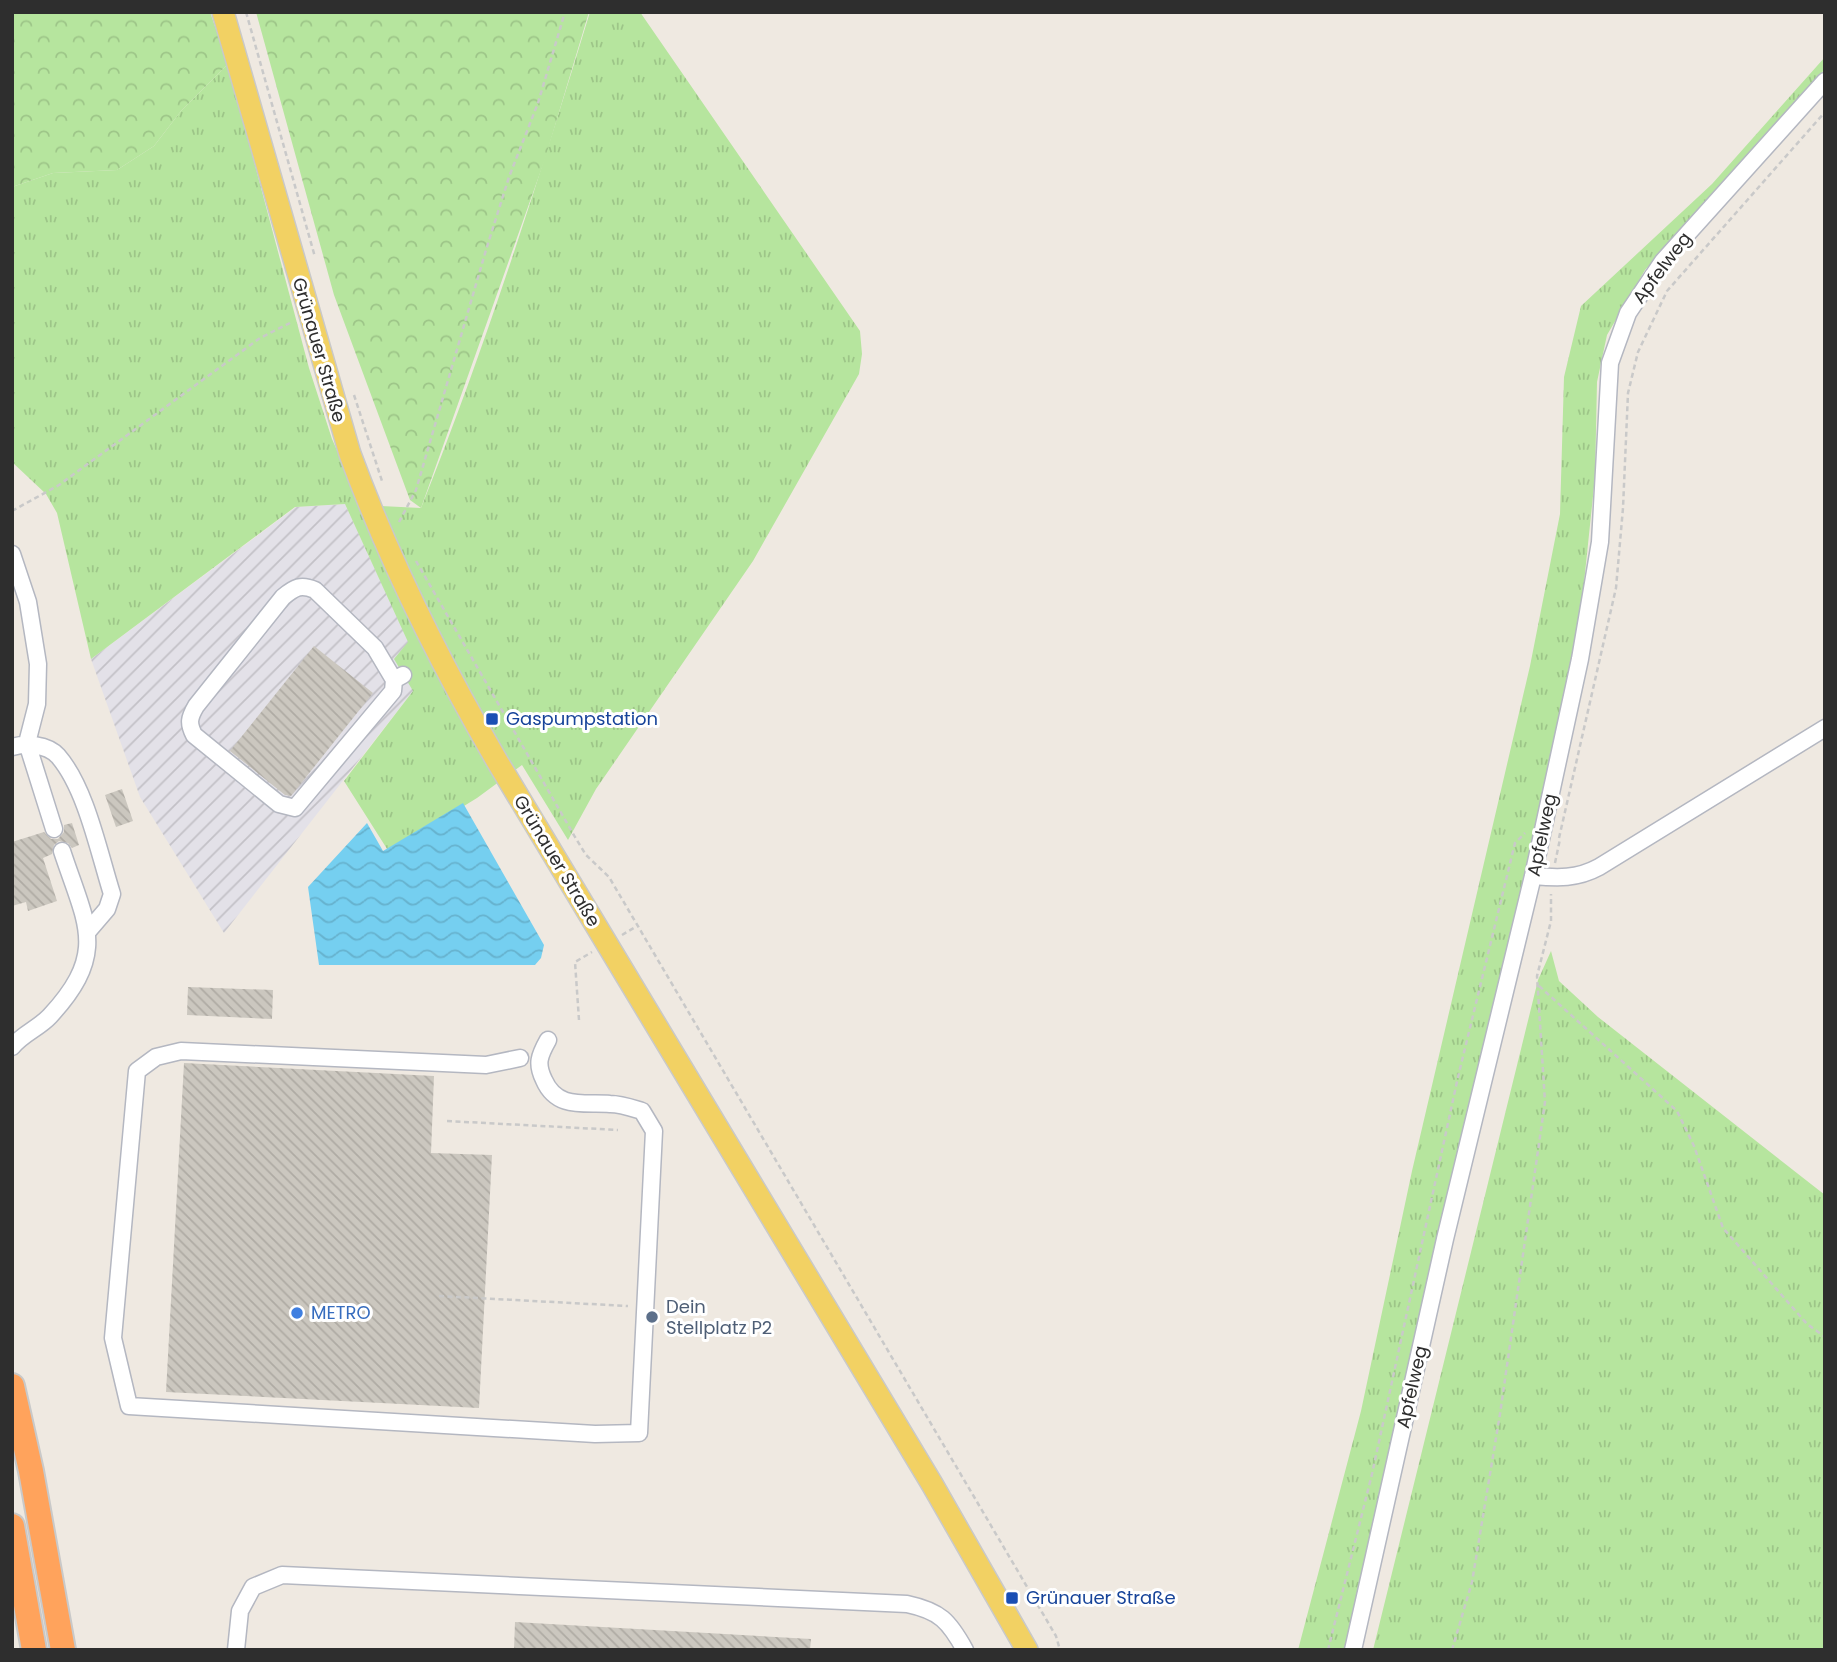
<svg xmlns="http://www.w3.org/2000/svg" width="1837" height="1662" font-family="Poppins,sans-serif">
<defs>
<pattern id="industrial-furrows" width="10" height="10" patternUnits="userSpaceOnUse" patternTransform="scale(1.75)"><rect width="10" height="10" fill="#e3e1e8"/><path d="M-1 1l2-2M0 10L10 0M9 11l2-2" fill="none" stroke="#c3c1c7"/></pattern>
<pattern id="grass-tufts" width="24" height="20" patternUnits="userSpaceOnUse" patternTransform="scale(1.75)"><rect width="24" height="20" fill="#b6e59e"/><path d="M3 7l-1-3M5 7V3M7 7l1-3M15 17l-1-3M17 17v-4M19 17l1-3" fill="none" stroke="#9dc588"/></pattern>
<pattern id="forest-crowns" width="20" height="18" patternUnits="userSpaceOnUse" patternTransform="scale(1.75)"><rect width="20" height="18" fill="#b6e59e"/><path d="M2 6a3 3 0 1 1 6 0M12 15a3 3 0 1 1 6 0" fill="none" stroke="#9dc588"/></pattern>
<pattern id="water-waves" width="16" height="10" patternUnits="userSpaceOnUse" patternTransform="scale(1.75)"><rect width="16" height="10" fill="#75cff0"/><path d="M0 5q4-4 8 0t8 0" fill="none" stroke="#66b2ce"/></pattern>
<pattern id="building-back-hatch" width="6" height="6" patternUnits="userSpaceOnUse" patternTransform="scale(1.75)"><rect width="6" height="6" fill="#cbc7bf"/><path d="M-1 5l2 2M0 0l6 6M5-1l2 2" fill="none" stroke="#afaba4"/></pattern>
</defs>
<rect width="100%" height="100%" fill="#efe9e1"/>
<path fill="url(#industrial-furrows)" d="M345 504 409 643 413 691 224 933 140 797 91 659 296 507Z"/>
<path fill="url(#grass-tufts)" d="M590 12H640L860 331 862 354 859 374 753 561 596 789 568 840 522 765 477 798 389 852 344 781 413 691 394 659 408 642 345 504 295 507 91 659 57 513 46 494 12 462V187L53 173 117 170 154 146 181 111 228 64 309 368 332 439 361 505 421 508C486 346 539 179 590 12Z
M1825 57V69L1645 270 1607 335 1597 382 1595 477 1580 621 1526 875 1438 1234 1346 1650H1298L1361 1411 1412 1171 1530 666 1560 514 1564 377 1581 306 1712 184Z
M1551 951 1559 981 1598 1017 1825 1195V1650H1373L1538 980Z"/>
<path fill="url(#forest-crowns)" d="M12 12H210L228 64 181 111 154 146 117 170 53 173 12 187Z
M256 12H589L545 159 421 508 410 500 334 295Z"/>
<path fill="url(#water-waves)" d="M463 803 544 945 541 958 535 965H319L308 887 367 823 383 851Z"/>
<path fill="url(#building-back-hatch)" d="M314 646 373 693 291 796 285 795 230 751Z
M122 789 133 821 116 827 105 795Z
M72 823 79 845 72 848 68 843 59 841 54 845 52 854 43 858 57 901 28 911 26 902 12 906V842L44 832 51 839H58L64 832V825Z
M188 987 273 990 272 1019 187 1015Z
M184 1063 434 1076 431 1153 492 1155 479 1408 166 1392Z
M515 1622 811 1639 810 1650H514Z"/>
<g fill="none" stroke-linecap="round" stroke-linejoin="round">
<defs>
<path id="minor" d="M12 554 28 602 38 664 37 704 27 743 54 829
M394 680 375 648 315 590C301 584 295 587 283 597L196 706C189 718 188 723 194 735L279 804 295 808 393 691 394 680 403 675
M12 747C26 743 47 744 58 756 86 788 99 853 112 894L107 909 89 930
M1533 876C1558 878 1577 879 1599 867L1825 728
M12 1047C22 1034 39 1028 50 1016 109 952 86 924 62 851
M520 1058 486 1065 181 1051 156 1057 137 1071 113 1338 129 1406 595 1434 639 1433 654 1131 642 1111C632 1108 621 1104 610 1104 585 1102 557 1110 544 1080 536 1064 539 1056 548 1040
M236 1650 240 1611 253 1587 282 1575 907 1604C940 1611 949 1621 965 1650
M1353 1650 1445 1239 1533 876 1580 659 1600 542 1610 363 1628 313 1663 261 1825 81"/>
<path id="major" d="M223 12 350 454C389 560 440 663 497 761L932 1484 1027 1650"/>
<path id="highway" d="M12 1386 31 1471 63 1650
M12 1526 34 1650"/>
</defs>
<use href="#minor" stroke="#b4b7c1" stroke-width="19"/>
<use href="#major" stroke="#c9c9c9" stroke-width="24"/>
<use href="#highway" stroke="#c9c9c9" stroke-width="28"/>
<path stroke="#c9c9c9" stroke-width="2.5" stroke-dasharray="5 3.5" stroke-linecap="butt" d="M246 12 315 257
M354 395 382 481
M12 511 59 485 260 338 290 323
M399 522 416 490 486 250 509 177 538 103 565 12
M416 561 575 837 586 855 609 877 1056 1636 1060 1650
M1559 838 1616 588 1623 508 1628 393 1638 352 1667 291 1825 112
M1555 863 1560 839
M622 935 637 926
M1539 986 1677 1111 1694 1146 1723 1228 1807 1324 1825 1337
M579 1020 575 962 592 952
M447 1121 618 1130
M439 1296 628 1306
M1328 1650 1372 1474 1458 1077 1515 843 1525 833
M1452 1650 1472 1582 1500 1414 1545 1102 1537 976 1551 921V894"/>
<use href="#minor" stroke="#fff" stroke-width="16"/>
<use href="#major" stroke="#f2d163" stroke-width="21"/>
<use href="#highway" stroke="#ffa35c" stroke-width="24"/>
</g>
<g fill="#1a4fb4" stroke="#fff" stroke-width="2.5">
<rect x="485" y="712" width="14" height="14" rx="3.5"/>
<rect x="1005" y="1591" width="14" height="14" rx="3.5"/>
</g>
<circle fill="#3f7fe0" stroke="#fff" stroke-width="2.5" cx="297" cy="1313" r="7"/>
<circle fill="#5c6f8a" stroke="#fff" stroke-width="2.5" cx="652" cy="1317" r="7"/>
<g text-anchor="middle" stroke-width="6" stroke-linejoin="round" paint-order="stroke">
<g font-size="18" fill="#2e2e2e" stroke="#fff">
<text transform="translate(1662 268) rotate(-53)" y="6">Apfelweg</text>
<text transform="translate(319 350) rotate(74)" y="6">Grünauer Straße</text>
<text transform="translate(1542 835) rotate(-78)" y="6">Apfelweg</text>
<text transform="translate(557 861) rotate(59)" y="6">Grünauer Straße</text>
<text transform="translate(1412 1387) rotate(-77)" y="6">Apfelweg</text>
</g>
<g font-size="18" fill="#164399" stroke="#fff" text-anchor="start">
<text x="506" y="725">Gaspumpstation</text>
<text x="1026" y="1604">Grünauer Straße</text>
</g>
<g font-size="18" fill="#4e5e75" stroke="#fff" text-anchor="start">
<text x="666" y="1313">Dein<tspan x="666" dy="21">Stellplatz P2</tspan></text>
</g>
<g font-size="18" fill="#366cbe" stroke="#fff" text-anchor="start">
<text x="311" y="1319">METRO</text>
</g>
</g>
<rect width="1837" height="1662" fill="none" stroke="#2e2e2e" stroke-width="28"/>
</svg>
